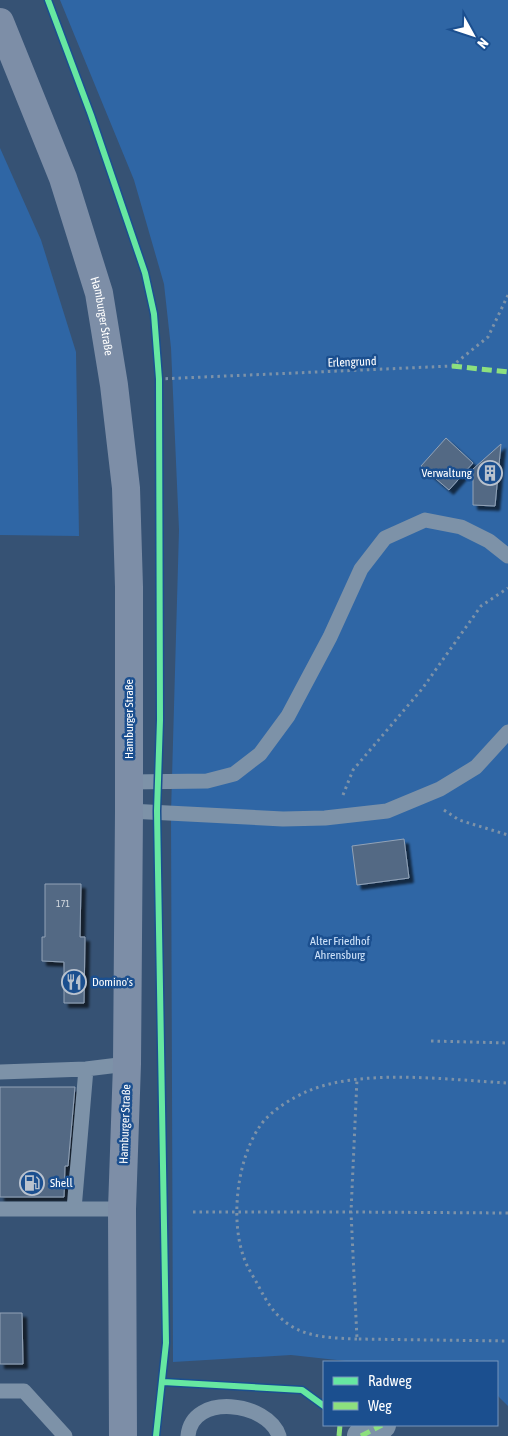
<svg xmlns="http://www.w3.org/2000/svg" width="508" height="1436" font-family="'Asap Condensed',sans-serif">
<defs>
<filter id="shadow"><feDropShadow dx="4.5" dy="4.5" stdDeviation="1" flood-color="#0009"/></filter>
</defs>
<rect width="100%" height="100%" fill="#365274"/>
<path fill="#2f66a5" d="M60 0H508V1406L497 1395V1362H355L291 1355 173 1362 171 813 179 530 171 348 164 284 134 180Z
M0 148 41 240 76 352 79 536 0 535Z"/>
<path fill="#526984" stroke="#92a2b6" filter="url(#shadow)" d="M446 438 473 463 449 490 421 466Z
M501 444 495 506 473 505V469Z
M404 839 409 878 357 885 352 846Z
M45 884H81L80 937H85L84 1003H64V962L42 961V937H45Z
M0 1087H75L68 1166H65L64 1197H0Z
M0 1313H22L23 1364H0Z"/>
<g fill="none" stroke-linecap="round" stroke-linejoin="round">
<path stroke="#7d92a8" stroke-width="3" stroke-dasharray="2.5 4" stroke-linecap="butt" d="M159 379 452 366 488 337 508 295
M343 795 353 770 422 689 481 606 508 588
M444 810 459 820 508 835
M431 1041 508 1043
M193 1212H351L357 1079
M508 1213 351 1212 357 1339 508 1341
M357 1339C334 1338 311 1338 291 1326 275 1316 266 1301 258 1285 253 1276 247 1267 244 1258 230 1220 237 1159 260 1126 270 1111 292 1098 308 1091 363 1068 449 1080 508 1083"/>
<path stroke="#7d92a8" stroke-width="15" d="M129 782 207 781 234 774 260 754 288 716 330 637 361 569 385 538 425 520 461 527 489 541 508 556
M129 811 283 819 325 818 387 811 440 789 476 767 508 732
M0 1072 86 1069 127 1064
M0 1209H122
M74 1209 86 1069
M0 1391H24L65 1436
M188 1436C192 1392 268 1402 279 1436"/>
<path stroke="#7d92a8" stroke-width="28" d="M361 1436 382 1425"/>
<path stroke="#7d8ea7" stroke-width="28" id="s1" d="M0 22 63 178 99 293 114 385 126 488 129 587V811L127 1064 122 1209 123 1436"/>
<path stroke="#8de07e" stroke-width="5" stroke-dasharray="10 5" stroke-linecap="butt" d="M452 366 508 372
M339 1436 340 1425
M361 1436 382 1425"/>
<defs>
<path id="cycleway" d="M48 0 91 115 145 273 154 314 159 379 160 720 157 811 166 1343 156 1436
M163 1382 302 1390 324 1406"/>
</defs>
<use href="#cycleway" stroke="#1b4f8f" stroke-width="9"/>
<use href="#cycleway" stroke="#66e7a1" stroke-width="6"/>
</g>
<defs>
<symbol id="building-ring" viewBox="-11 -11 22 22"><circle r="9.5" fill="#1b4f8f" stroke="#b9c2ce" stroke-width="1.5"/><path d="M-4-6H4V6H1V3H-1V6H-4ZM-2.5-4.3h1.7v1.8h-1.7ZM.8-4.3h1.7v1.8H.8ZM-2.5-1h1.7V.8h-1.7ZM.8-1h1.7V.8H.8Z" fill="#b9c2ce"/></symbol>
<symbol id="restaurant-ring" viewBox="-11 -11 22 22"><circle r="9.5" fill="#1b4f8f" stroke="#b9c2ce" stroke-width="1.5"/><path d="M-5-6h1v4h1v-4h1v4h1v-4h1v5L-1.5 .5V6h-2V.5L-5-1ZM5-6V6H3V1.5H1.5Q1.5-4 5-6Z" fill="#b9c2ce"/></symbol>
<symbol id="fuel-ring" viewBox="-11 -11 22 22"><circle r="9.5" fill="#1b4f8f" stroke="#b9c2ce" stroke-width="1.5"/><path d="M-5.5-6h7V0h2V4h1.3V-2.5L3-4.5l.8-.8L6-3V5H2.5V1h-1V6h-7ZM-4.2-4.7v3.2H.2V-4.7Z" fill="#b9c2ce"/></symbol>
</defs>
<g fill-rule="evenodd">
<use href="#building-ring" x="476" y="459" width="28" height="28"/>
<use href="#restaurant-ring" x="60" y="968" width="28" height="28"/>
<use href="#fuel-ring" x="18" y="1169" width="28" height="28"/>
</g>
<g text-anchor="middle" stroke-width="5" stroke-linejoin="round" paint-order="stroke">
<g font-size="10" fill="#d4dae0">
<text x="63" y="907">171</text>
</g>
<g font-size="12" fill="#fff" stroke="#1b4f8f">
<text dy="4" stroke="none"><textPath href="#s1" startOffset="312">Hamburger Straße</textPath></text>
<text transform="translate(352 362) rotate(-2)" y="4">Erlengrund</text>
<text transform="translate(129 719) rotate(-90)" y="4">Hamburger Straße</text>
<text transform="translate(125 1124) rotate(-88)" y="4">Hamburger Straße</text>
</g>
<g font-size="12" fill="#fff" stroke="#1b4f8f" text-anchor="start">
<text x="472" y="477" text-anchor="end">Verwaltung</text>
<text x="92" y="986">Domino's</text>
<text x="50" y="1187">Shell</text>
</g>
<g font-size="12" fill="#cfe3fa" stroke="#1b4f8f">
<text x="340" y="945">Alter Friedhof<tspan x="340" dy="14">Ahrensburg</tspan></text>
</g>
</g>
<rect x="323" y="1361" width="175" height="65" fill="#1b4f8f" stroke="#7695bc"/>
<rect x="333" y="1377" width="25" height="8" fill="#66e7a1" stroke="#7695bc"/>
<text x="368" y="1386" font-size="15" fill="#ffffff">Radweg</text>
<rect x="333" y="1402" width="25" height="8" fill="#8de07e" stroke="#7695bc"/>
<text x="368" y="1411" font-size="15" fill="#ffffff">Weg</text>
<g transform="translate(473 35) rotate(130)" stroke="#1b4f8f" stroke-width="4" paint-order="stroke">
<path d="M0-4L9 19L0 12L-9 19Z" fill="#ffffff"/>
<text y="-8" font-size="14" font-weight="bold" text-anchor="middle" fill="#ffffff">N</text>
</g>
</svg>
